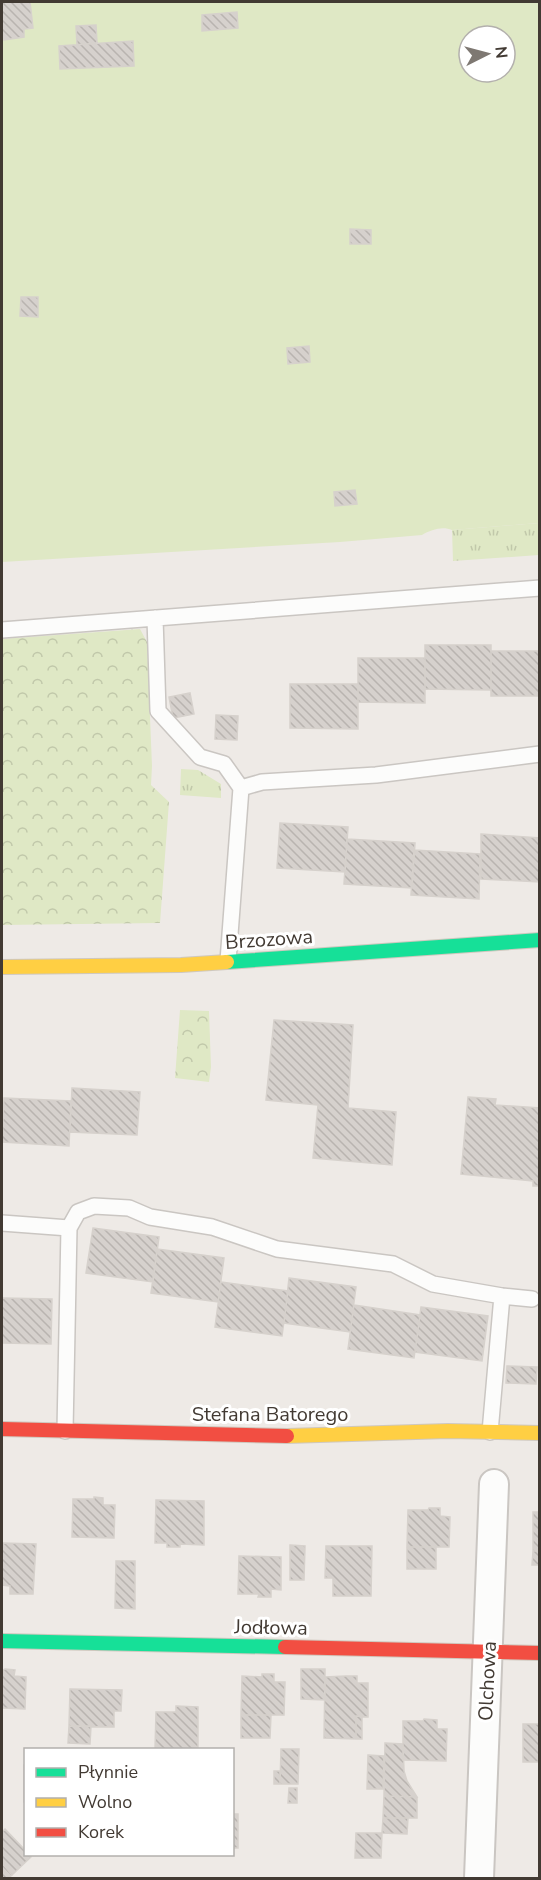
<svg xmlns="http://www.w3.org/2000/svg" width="541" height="1880" font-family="'Nunito Sans',sans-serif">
<defs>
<pattern id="grass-tufts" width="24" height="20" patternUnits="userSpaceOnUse" patternTransform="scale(1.5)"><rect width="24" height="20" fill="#dfe8c5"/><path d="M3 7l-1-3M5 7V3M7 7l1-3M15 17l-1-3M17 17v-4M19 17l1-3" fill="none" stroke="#c1c8aa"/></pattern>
<pattern id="park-crowns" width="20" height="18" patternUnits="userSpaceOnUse" patternTransform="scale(1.5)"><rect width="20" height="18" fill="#dfe8c5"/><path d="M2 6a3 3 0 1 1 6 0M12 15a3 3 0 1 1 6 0" fill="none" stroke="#c1c8aa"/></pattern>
<pattern id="building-back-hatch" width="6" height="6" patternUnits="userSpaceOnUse" patternTransform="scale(1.5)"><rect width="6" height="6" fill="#d6d1cd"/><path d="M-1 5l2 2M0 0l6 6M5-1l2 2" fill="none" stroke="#b9b4b0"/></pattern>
</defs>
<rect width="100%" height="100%" fill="#eeeae6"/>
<path fill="url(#grass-tufts)" d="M539 523V555L453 561 452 530Z
M181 769 198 770 221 784V798L180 795Z"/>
<path fill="url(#park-crowns)" d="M140 629 147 642 152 766 151 785 169 802 160 923 2 925V639Z
M180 1010 209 1011 211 1067 209 1082 175 1078Z"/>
<path fill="#dfe8c5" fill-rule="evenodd" d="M2 2H539V523L452 530C442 526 431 530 422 535L340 542 2 562ZM469 36H505V72H469Z"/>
<path fill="url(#building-back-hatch)" stroke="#d6d1cc" stroke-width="1.5" d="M2 2H30L33 28 24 29V37L4 40 2 31Z
M237 12 238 28 202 31V15Z
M96 25 97 43 77 45 76 26Z
M133 41 134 66 60 69 59 46Z
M350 229 371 230V244H350Z
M21 297H38V317L20 316Z
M309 346 310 362 288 364 287 348Z
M355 490 357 504 335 506 334 492Z
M425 645H491V690L425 689Z
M491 651H540V696H491Z
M358 658H425V703L358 702Z
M290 684H358V729L290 728Z
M190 693 194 714 173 718 169 697Z
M216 715 238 716 237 740 215 739Z
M280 823 348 827 345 872 277 868Z
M481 834 540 838V882L481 879Z
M347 839 415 843 412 888 344 884Z
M414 850 480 854 479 899 411 895Z
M274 1020 353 1025 348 1108 396 1112 392 1165 313 1158 318 1105 266 1100Z
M72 1088 140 1092 137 1135 70 1132Z
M468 1097 496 1099 495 1105 540 1108V1186H533V1181L461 1174Z
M4 1098 71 1101 69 1146 2 1142Z
M93 1228 159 1237 153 1282 86 1273Z
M157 1249 224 1258 218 1302 151 1293Z
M289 1278 356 1287 350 1332 284 1323Z
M221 1282 288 1291 282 1336 215 1327Z
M2 1298 52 1299 51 1344 2 1343Z
M354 1305 420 1315 414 1358 348 1349Z
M421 1307 488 1316 482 1361 415 1352Z
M507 1366 537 1367 536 1384 506 1383Z
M94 1497 103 1498V1505H115L114 1538 72 1537 73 1499H94Z
M156 1500 204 1501V1545L180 1544V1547H167V1543H155Z
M429 1508H440V1516L450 1517 449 1547H407L408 1510H428Z
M533 1512H540V1551H533Z
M2 1543 36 1544 33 1594H10V1586L2 1585Z
M290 1545 305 1546 304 1580H290Z
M326 1546H372L371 1596H333V1578H325Z
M407 1547H436V1569H407Z
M533 1551H540V1565H532Z
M239 1556 281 1557V1590L271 1589V1597H258L259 1594H238Z
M116 1561H135V1609L115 1608Z
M5 1669 15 1670 14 1676 26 1677 25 1709 2 1708V1671Z
M301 1669H325V1700L301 1699Z
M262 1674H274V1682H285L284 1715H241L242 1676 262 1677Z
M346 1676H357V1683H368V1717L356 1716V1739L324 1738 325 1677Z
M70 1689 122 1690 121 1711H114V1727L69 1726Z
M176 1706 198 1707V1750H155L156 1712H176Z
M241 1715H271L270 1738H241Z
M356 1716H362V1739H356Z
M424 1719 437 1720V1729H447L446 1761 403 1760V1721H423Z
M523 1724H540V1762H523Z
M69 1726H91L90 1744 68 1743Z
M385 1743 403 1744 404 1771 407 1781 417 1797 384 1796Z
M281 1749H299L298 1784H280Z
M368 1755 384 1756 383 1789H367Z
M24 1765H26V1802H24Z
M274 1771H280V1784H274Z
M289 1788H297V1803H288Z
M384 1796 417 1797V1818H383Z
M232 1814H238V1848H232Z
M383 1818H408L407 1834 382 1833Z
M5 1829 26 1851V1854L31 1857 12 1875 2 1863V1832Z
M356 1833H382L381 1858H355Z
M2 1863 12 1875 8 1878H2Z"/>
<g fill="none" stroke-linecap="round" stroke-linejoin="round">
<defs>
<path id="lane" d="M155 618 158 711 200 757 224 764 241 788
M2 630 540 588
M228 961 241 788 262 782 376 775 540 754
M2 1223 69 1228 78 1212 94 1206 129 1208 150 1217 212 1227 277 1249 393 1264 433 1284 502 1296 532 1299
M65 1431 69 1228
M490 1432 502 1296"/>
<path id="street" d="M479 1878 494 1484"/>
<path id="fast" d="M227 962 540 940
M2 1641 285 1647"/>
<path id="slow" d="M2 967 181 965 227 962
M287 1436 448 1431 540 1433"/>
<path id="jam" d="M2 1429 287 1436
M285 1647 540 1653"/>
</defs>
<use href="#lane" stroke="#cac6c2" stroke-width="18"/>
<use href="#street" stroke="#cac6c2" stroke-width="32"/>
<use href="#fast" stroke="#cfc8be" stroke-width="16"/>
<use href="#slow" stroke="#cfc8be" stroke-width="16"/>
<use href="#jam" stroke="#cfc8be" stroke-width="16"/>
<use href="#lane" stroke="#fcfcfb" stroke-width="15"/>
<use href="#street" stroke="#fcfcfb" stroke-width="28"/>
<use href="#fast" stroke="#16e098" stroke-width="14"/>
<use href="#slow" stroke="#ffcf43" stroke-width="14"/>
<use href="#jam" stroke="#f24e42" stroke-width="14"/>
</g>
<g text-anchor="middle" stroke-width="6" stroke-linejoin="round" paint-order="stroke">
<g font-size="20" fill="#423a33" stroke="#fff">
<text transform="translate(269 939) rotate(-4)" y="7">Brzozowa</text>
<text x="270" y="1421">Stefana Batorego</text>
<text transform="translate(271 1627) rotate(1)" y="7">Jodłowa</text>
<text transform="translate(487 1681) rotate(-87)" y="7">Olchowa</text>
</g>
</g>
<rect width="541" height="1880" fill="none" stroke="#423a33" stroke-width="6"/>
<rect x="24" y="1748" width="210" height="108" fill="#ffffff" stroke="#b3b0ad" stroke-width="1.5"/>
<rect x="36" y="1768" width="30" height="9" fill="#16e098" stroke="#b3b0ad" stroke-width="1.5"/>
<text x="78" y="1778" font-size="18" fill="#423a33">Płynnie</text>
<rect x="36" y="1798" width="30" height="9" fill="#ffcf43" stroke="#b3b0ad" stroke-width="1.5"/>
<text x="78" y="1808" font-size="18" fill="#423a33">Wolno</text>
<rect x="36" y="1828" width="30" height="9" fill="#f24e42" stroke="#b3b0ad" stroke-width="1.5"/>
<text x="78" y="1838" font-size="18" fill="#423a33">Korek</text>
<g transform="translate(487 54) rotate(84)"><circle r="28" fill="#ffffff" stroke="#b3b0ad" stroke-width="1.5"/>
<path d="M0-4.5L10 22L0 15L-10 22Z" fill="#7e7872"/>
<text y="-9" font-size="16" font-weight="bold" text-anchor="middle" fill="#423a33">N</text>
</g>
</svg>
